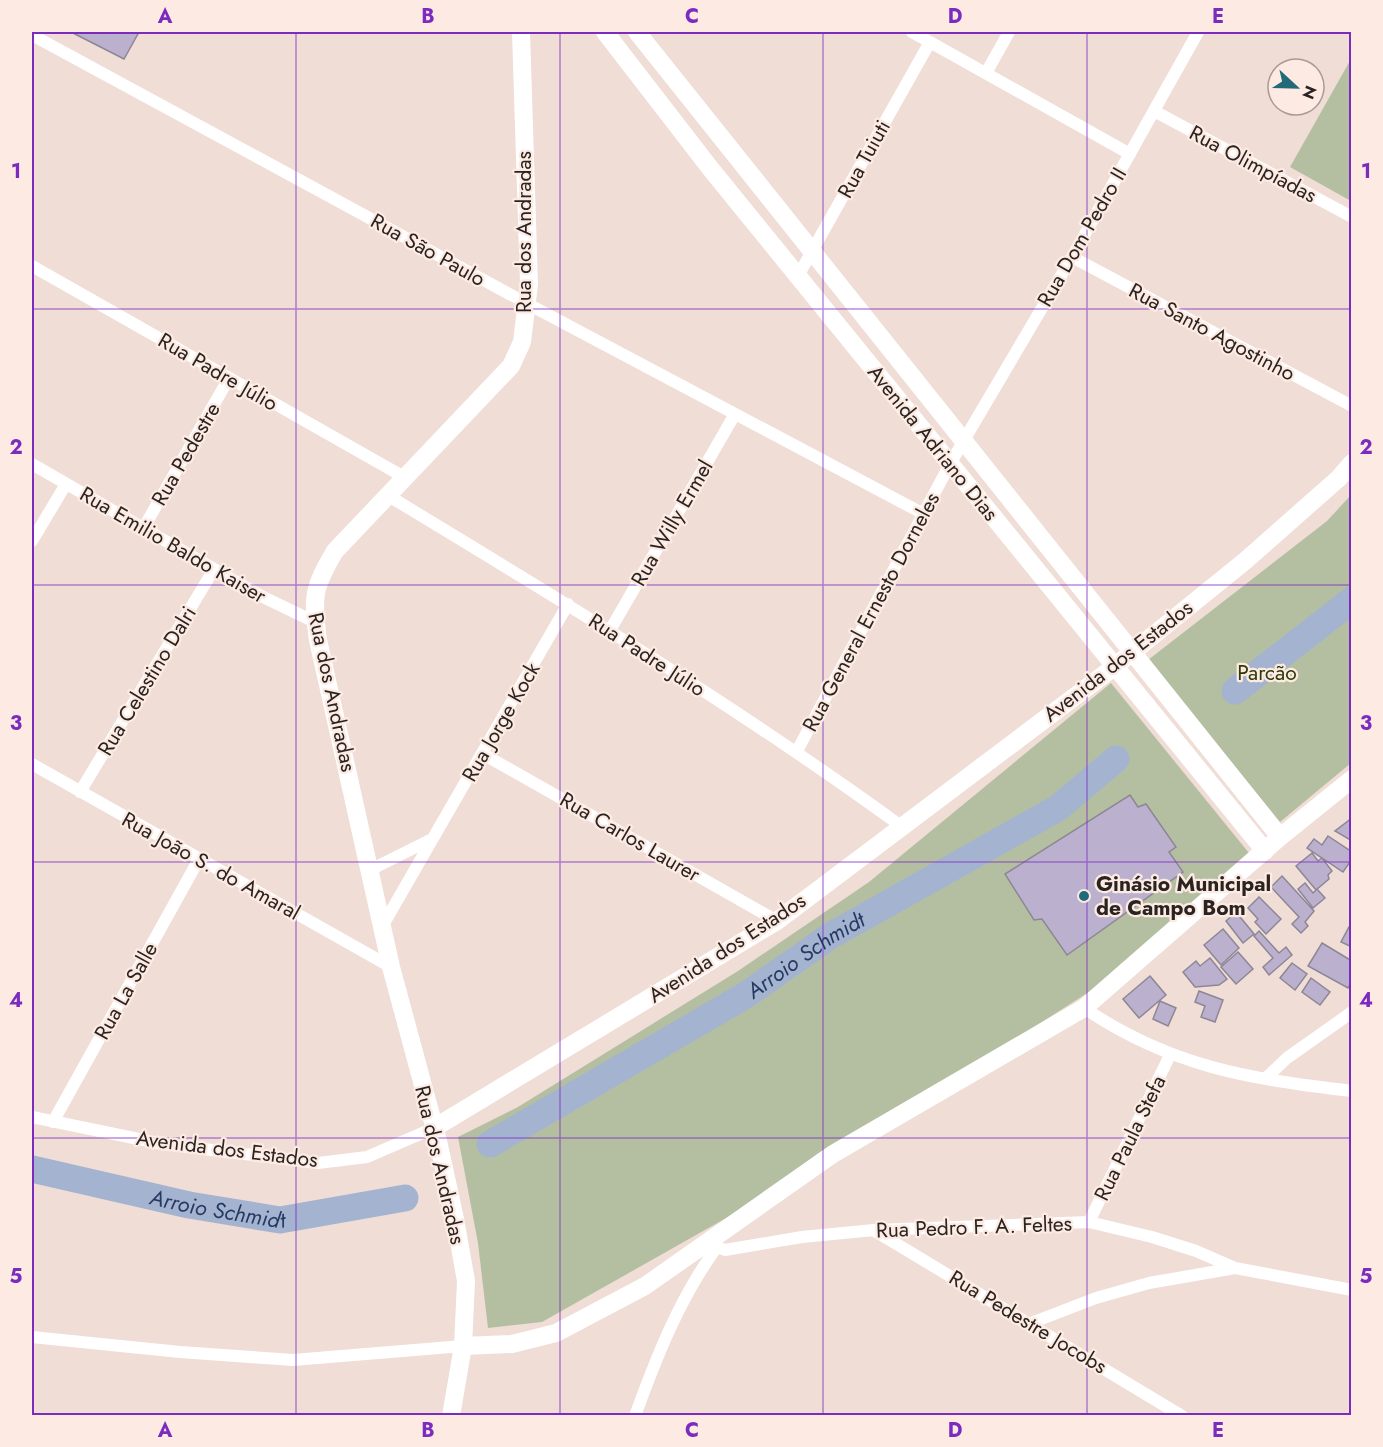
<svg xmlns="http://www.w3.org/2000/svg" width="1383" height="1447" font-family="Jost,sans-serif">
<rect width="100%" height="100%" fill="#efddd6"/>
<path fill="#b4bfa1" d="M1351 59V201L1290 167Z
M1351 495V763L1280 822 1148 660 1327 521Z
M1111 683 1253 858 1100 985 965 1071 817 1154 758 1200 542 1322 488 1328 478 1243 458 1137 518 1107 738 971 869 882Z"/>
<g fill="none" stroke-linecap="round" stroke-linejoin="round">
<g stroke="#a4b3d0" stroke-width="27">
<path d="M1235 691 1352 600"/>
<path id="s1" d="M490 1144 746 995 830 936 1058 808 1116 759"/>
<path id="s2" d="M32 1169 189 1205 280 1220 405 1198"/>
</g>
</g>
<path fill="#bcb0cf" stroke="#8c8795" stroke-width="1.5" d="M71 32H139L124 59Z
M1130 795 1138 807 1146 804 1176 847 1169 852 1183 872 1067 955 1042 919 1034 920 1005 874Z
M1352 818V841L1335 831Z
M1328 836 1352 852V859L1343 872 1307 848 1314 839 1322 845Z
M1312 853 1318 861 1322 858 1332 871 1328 875 1329 879 1316 890 1296 866Z
M1282 876 1314 911 1305 922 1308 926 1301 933 1292 924 1299 917 1271 887Z
M1305 883 1313 893 1317 889 1325 898 1313 908 1298 889Z
M1259 897 1281 919 1266 934 1255 922 1258 919 1248 908Z
M1236 912 1254 934 1243 943 1226 921Z
M1349 927 1352 928V947L1341 942Z
M1223 929 1239 948 1221 965 1204 945Z
M1259 931 1279 953 1286 947 1292 955 1269 975 1263 967 1273 958 1254 936Z
M1322 943 1352 961V982L1348 988 1308 966Z
M1238 952 1253 969 1236 984 1221 967Z
M1210 958 1227 979 1219 985 1195 987 1183 972 1196 961 1200 966Z
M1292 963 1307 974 1295 990 1280 978Z
M1150 976 1166 995 1139 1018 1123 999Z
M1311 978 1330 992 1320 1005 1302 992Z
M1199 991 1223 1000 1215 1022 1201 1017 1205 1006 1195 1002Z
M1160 1001 1176 1008 1168 1026 1153 1019Z"/>
<g fill="none" stroke-linecap="round" stroke-linejoin="round">
<path stroke="#fff" stroke-width="12" d="M912 32 1130 154
M32 35 526 303 922 513
M986 73 1009 32
M1154 111 1352 217
M1072 257 1352 406
M32 266 404 477
M798 276 930 42
M32 464 261 596 315 622
M387 495C561 600 736 706 901 826
M143 529 229 378
M32 541 66 484
M609 632 735 414
M797 751 950 464 1072 257 1198 32
M483 754 777 921
M32 764 391 967
M80 792 214 569
M370 870 432 839
M383 925 568 604
M1084 1008C1171 1067 1250 1079 1352 1091
M1265 1079 1287 1058 1352 1012
M32 1117 163 1144 318 1163 367 1157 434 1128
M53 1122 198 861
M1089 1222 1170 1055
M875 1231 1182 1416
M711 1239 717 1247 725 1250 802 1237 874 1230 1089 1222 1152 1237 1196 1251 1235 1268
M1031 1323 1096 1298 1149 1283 1235 1268 1352 1290
M32 1337 180 1352 293 1360 463 1346
M635 1416C656 1358 680 1297 717 1247"/>
<path stroke="#fff" stroke-width="18" d="M605 32 710 168 1265 851
M637 32 1280 837
M434 1128 777 921 1114 667 1245 561 1339 478 1352 463
M463 1346 512 1344 556 1333 645 1286 833 1154 1084 1008 1280 837 1352 779
M451 1416 463 1346 466 1281 455 1219 438 1141 391 967 318 640C312 597 313 588 335 551L511 366 522 342 529 284 521 32"/>
</g>
<path fill="none" stroke="#7b2cbf" stroke-width="1.5" stroke-opacity="0.55" d="M296 32V1416M560 32V1416M823 32V1416M1087 32V1416M32 309H1352M32 585H1352M32 862H1352M32 1138H1352"/>
<circle fill="#236a78" stroke="#fceae3" stroke-width="2" cx="1084" cy="896" r="6"/>
<g text-anchor="middle" stroke-width="4.5" stroke-linejoin="round" paint-order="stroke">
<g font-size="21" fill="#2a2421" stroke="#fceae3">
<text transform="translate(864 159) rotate(-61)" y="7">Rua Tuiuti</text>
<text transform="translate(1253 164) rotate(28)" y="7">Rua Olimpíadas</text>
<text transform="translate(524 232) rotate(-90)" y="7">Rua dos Andradas</text>
<text transform="translate(1082 237) rotate(-60)" y="7">Rua Dom Pedro II</text>
<text transform="translate(428 250) rotate(29)" y="7">Rua São Paulo</text>
<text transform="translate(1212 332) rotate(28)" y="7">Rua Santo Agostinho</text>
<text transform="translate(218 372) rotate(30)" y="7">Rua Padre Júlio</text>
<text transform="translate(933 443) rotate(51)" y="7">Avenida Adriano Dias</text>
<text transform="translate(186 454) rotate(-60)" y="7">Rua Pedestre</text>
<text transform="translate(672 523) rotate(-60)" y="7">Rua Willy Ermel</text>
<text transform="translate(173 545) rotate(30)" y="7">Rua Emilio Baldo Kaiser</text>
<text transform="translate(871 612) rotate(-62)" y="7">Rua General Ernesto Dorneles</text>
<text transform="translate(647 655) rotate(33)" y="7">Rua Padre Júlio</text>
<text transform="translate(1118 661) rotate(-38)" y="7">Avenida dos Estados</text>
<text transform="translate(147 681) rotate(-59)" y="7">Rua Celestino Dalri</text>
<text transform="translate(332 692) rotate(78)" y="7">Rua dos Andradas</text>
<text transform="translate(501 722) rotate(-60)" y="7">Rua Jorge Kock</text>
<text transform="translate(630 837) rotate(30)" y="7">Rua Carlos Laurer</text>
<text transform="translate(211 866) rotate(29)" y="7">Rua João S. do Amaral</text>
<text transform="translate(727 948) rotate(-33)" y="7">Avenida dos Estados</text>
<text transform="translate(126 991) rotate(-61)" y="7">Rua La Salle</text>
<text transform="translate(1130 1138) rotate(-64)" y="7">Rua Paula Stefa</text>
<text transform="translate(227 1149) rotate(7)" y="7">Avenida dos Estados</text>
<text transform="translate(440 1165) rotate(77)" y="7">Rua dos Andradas</text>
<text transform="translate(974 1227) rotate(-2)" y="7">Rua Pedro F. A. Feltes</text>
<text transform="translate(1028 1322) rotate(31)" y="7">Rua Pedestre Jocobs</text>
</g>
<g font-size="21" fill="#2c3a06" stroke="#fceae3">
<text x="1267" y="680">Parcão</text>
</g>
<g font-size="21" font-weight="bold" fill="#2a2421" stroke="#fceae3" text-anchor="start">
<text x="1096" y="891">Ginásio Municipal<tspan x="1096" dy="24">de Campo Bom</tspan></text>
</g>
<g font-size="22" font-style="italic" fill="#253a62" stroke="#fceae3">
<text dy="8" stroke="none"><textPath href="#s1" startOffset="368">Arroio Schmidt</textPath></text>
<text dy="8" stroke="none"><textPath href="#s2" startOffset="190">Arroio Schmidt</textPath></text>
</g>
</g>
<rect width="1383" height="1447" fill="none" stroke="#fceae3" stroke-width="66"/>
<g transform="translate(1296 87) rotate(112)"><circle r="28" fill="#fceae3" stroke="#a89b95" stroke-width="1.5"/>
<path d="M0-4.5L10 22L0 15L-10 22Z" fill="#236a78"/>
<text y="-9" font-size="16" font-weight="bold" text-anchor="middle" fill="#2a2421">N</text>
</g>
<rect x="33" y="33" width="1317" height="1381" fill="none" stroke="#7b2cbf" stroke-width="2"/>
<g font-size="20" text-anchor="middle" font-weight="bold" fill="#7b2cbf">
<text x="165" y="23">A</text>
<text x="428" y="23">B</text>
<text x="692" y="23">C</text>
<text x="955" y="23">D</text>
<text x="1218" y="23">E</text>
<text x="16" y="178">1</text>
<text x="1366" y="178">1</text>
<text x="16" y="454">2</text>
<text x="1366" y="454">2</text>
<text x="16" y="730">3</text>
<text x="1366" y="730">3</text>
<text x="16" y="1007">4</text>
<text x="1366" y="1007">4</text>
<text x="16" y="1283">5</text>
<text x="1366" y="1283">5</text>
<text x="165" y="1437">A</text>
<text x="428" y="1437">B</text>
<text x="692" y="1437">C</text>
<text x="955" y="1437">D</text>
<text x="1218" y="1437">E</text>
</g>
</svg>
